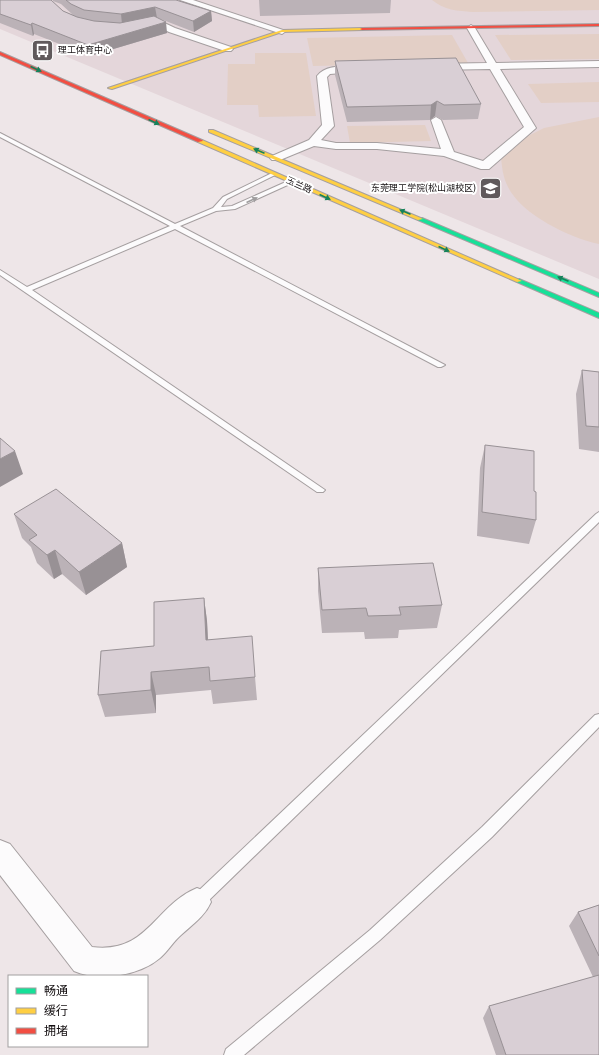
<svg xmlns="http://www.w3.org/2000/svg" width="599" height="1055" font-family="Literata,'Noto Sans SC',serif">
<rect width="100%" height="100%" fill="#eee6e8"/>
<path fill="#e4d6da" d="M0 0H599V279L0 29Z"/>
<path fill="#e3cfc6" d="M432 0H599V10L472 12C458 11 444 10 432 0Z
M599 34V59L511 60 495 35Z
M452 35 468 63 313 66 307 38Z
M255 53H306L316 116 259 117 258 105H227L228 64H255Z
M599 82V102L541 103 528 84Z
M599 117V244C570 238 522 215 508 187 503 177 502 168 501 157L514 143 544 128Z
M425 125 431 141 350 143 347 126Z"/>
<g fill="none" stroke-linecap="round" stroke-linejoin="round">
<defs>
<path id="lane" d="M0 133 175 224 213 208 223 197 272 173 277 174 227 199 221 207 232 206 288 181H292V183L235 209 216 211 180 226 445 365 441 367H438L175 229 32 290 325 490 323 492H317L0 275V270L27 287 170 226 0 137Z
M599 512V522L203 906 198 908 193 906 191 901 193 896 596 514Z
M599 714V727L492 837 380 940 244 1055H224L226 1049 370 930 482 827 595 715Z"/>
<path id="street" d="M180 0H193L286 31 282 34Z
M156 19 175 28 231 47 233 49 231 51H225L169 32 155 25 140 28 136 25 137 23Z
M471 25 475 28 496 63 599 61V67L500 69 536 128 489 169H481L444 156 377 149H336L314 146 280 160H272L270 158 272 156 309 140 322 125 317 76C327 63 348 67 363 66L368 69 366 71 330 74 327 77 334 126 321 140 336 143H377L441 149 431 120 436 117 441 120 454 152 483 161 524 127 490 69 433 70 428 67 433 64 487 63 467 28Z
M0 840 10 844 92 947C148 954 154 906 197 888L207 892 211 902C205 916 192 925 181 935 173 942 168 951 160 958 139 976 99 982 74 971L0 875Z"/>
<path id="fast" d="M418 218H422L599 293V297L418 220Z
M519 279 599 313V318L517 282 516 281Z"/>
<path id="slow" d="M362 28 363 30 282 32 112 89 108 88 282 30Z
M209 130H213L423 219 418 220 209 132Z
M198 140H202L522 281 517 282 198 142Z"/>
<path id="jam" d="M599 24V26L362 30 360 29 362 28Z
M0 52 202 140 203 141 198 142 0 55Z"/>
</defs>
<use href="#lane" stroke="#a59fa0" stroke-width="2"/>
<use href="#street" stroke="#a59fa0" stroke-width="2"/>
<use href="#fast" stroke="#a59fa0" stroke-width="2"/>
<use href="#slow" stroke="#a59fa0" stroke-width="2"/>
<use href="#jam" stroke="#a59fa0" stroke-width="2"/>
<use href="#lane" fill="#fcfbfc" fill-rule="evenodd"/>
<use href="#street" fill="#fcfbfc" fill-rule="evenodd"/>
<use href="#fast" fill="#16e098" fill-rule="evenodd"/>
<use href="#slow" fill="#ffcf43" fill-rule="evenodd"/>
<use href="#jam" fill="#f24e42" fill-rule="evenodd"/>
</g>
<path fill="#bbb2b7" d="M0 0 63 11 78 17 73 15 61 4 53 1V0H176L211 11 212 21 194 32 158 18 167 33 90 56 34 34 33 36 0 23Z
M259 0H391L390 13 260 16Z
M335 61 481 104 478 119 443 120 435 116 430 120 347 122 335 75Z
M582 370 599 372V452L579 449 576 394Z
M485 445 534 491 536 520 529 544 477 536 480 468Z
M14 514 122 543 127 567 86 595 62 574 54 579 37 563 31 547 22 538Z
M318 568 442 605 437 628 399 630 398 638 365 639 364 632 322 633 318 591Z
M204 598 207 621 208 640 255 677 257 700 213 704 211 690 156 695V713L105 717 98 695 154 646Z
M599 905V1055H496L483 1018 489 1006 593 977 569 926 578 912Z"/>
<path fill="#989195" d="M155 7 157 18 122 24 121 14Z
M211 11 212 21 194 32 193 21Z
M166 22 167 33 90 56 88 45Z
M32 23 34 34 33 36 31 25Z
M437 101 435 116 430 120 431 105Z
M15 451 23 474 0 487V459Z
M122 543 127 567 86 595 79 572Z
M55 550 62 574 54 579 47 555Z
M204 598 207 621 209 663 206 640Z
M151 672 156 695V713L151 690Z"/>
<path fill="#d9cfd5" stroke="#989195" d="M0 0H51L63 11 77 17 94 21 120 23 154 16 166 22 88 45 32 23 31 25 0 14Z
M66 0H176L211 11 193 21 155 7 121 14 84 10 71 4Z
M456 58 481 104 444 105 437 101 431 105 347 107 335 61Z
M582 370 599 372V427L586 426Z
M0 438 15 451 0 459Z
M485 445 534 451V491L536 492V520L482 512Z
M56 489 122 543 79 572 55 550 47 555 29 540 37 535 14 514Z
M433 563 442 605 399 607 401 615 368 616 366 608 322 610 318 568Z
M204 598 206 640 252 636 255 677 210 681 209 667 151 672V690L98 695 101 651 154 646V602Z
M599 905V956L578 912Z
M599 975V1055H506L489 1006Z"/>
<defs><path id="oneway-solid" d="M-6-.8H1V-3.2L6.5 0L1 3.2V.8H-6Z"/></defs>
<g fill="#15825b">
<use href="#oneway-solid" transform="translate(36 69) rotate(24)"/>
<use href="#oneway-solid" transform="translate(154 122) rotate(24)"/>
<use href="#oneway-solid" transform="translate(259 151) rotate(-157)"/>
<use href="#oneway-solid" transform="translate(325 197) rotate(24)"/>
<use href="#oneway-solid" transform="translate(405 212) rotate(-157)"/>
<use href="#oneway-solid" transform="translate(444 249) rotate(24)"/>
<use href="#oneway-solid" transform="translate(563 279) rotate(-157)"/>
</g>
<use fill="#9f9d9e" href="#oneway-solid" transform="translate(252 200) rotate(-24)"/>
<defs>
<symbol id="bus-square" viewBox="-11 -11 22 22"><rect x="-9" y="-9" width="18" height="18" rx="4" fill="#605a5c" stroke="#fff"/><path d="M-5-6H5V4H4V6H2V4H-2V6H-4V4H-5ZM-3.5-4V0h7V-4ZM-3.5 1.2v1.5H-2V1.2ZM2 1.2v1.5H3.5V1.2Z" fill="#fff"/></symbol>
<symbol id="university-square" viewBox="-11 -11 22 22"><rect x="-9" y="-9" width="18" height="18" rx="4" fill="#605a5c" stroke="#fff"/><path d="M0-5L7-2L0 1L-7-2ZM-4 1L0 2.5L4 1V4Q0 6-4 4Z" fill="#fff"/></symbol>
</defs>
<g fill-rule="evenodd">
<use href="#bus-square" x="30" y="38" width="25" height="25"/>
<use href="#university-square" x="478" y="176" width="25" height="25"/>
</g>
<g text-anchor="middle" stroke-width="4" stroke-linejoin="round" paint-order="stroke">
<g font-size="9" fill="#140f11" stroke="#fff" text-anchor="start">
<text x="58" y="53">理工体育中心</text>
<text x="476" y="191" text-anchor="end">东莞理工学院(松山湖校区)</text>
</g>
<g font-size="9" fill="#140f11" stroke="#fff">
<text transform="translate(299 185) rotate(24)" y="3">玉兰路</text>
</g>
</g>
<rect x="8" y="975" width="140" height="72" fill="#ffffff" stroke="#a19fa0"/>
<rect x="16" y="988" width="20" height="6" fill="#16e098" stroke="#a19fa0"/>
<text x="44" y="995" font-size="12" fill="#140f11">畅通</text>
<rect x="16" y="1008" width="20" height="6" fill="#ffcf43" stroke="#a19fa0"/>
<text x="44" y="1015" font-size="12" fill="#140f11">缓行</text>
<rect x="16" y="1028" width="20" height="6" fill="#f24e42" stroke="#a19fa0"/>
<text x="44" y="1035" font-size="12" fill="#140f11">拥堵</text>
</svg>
